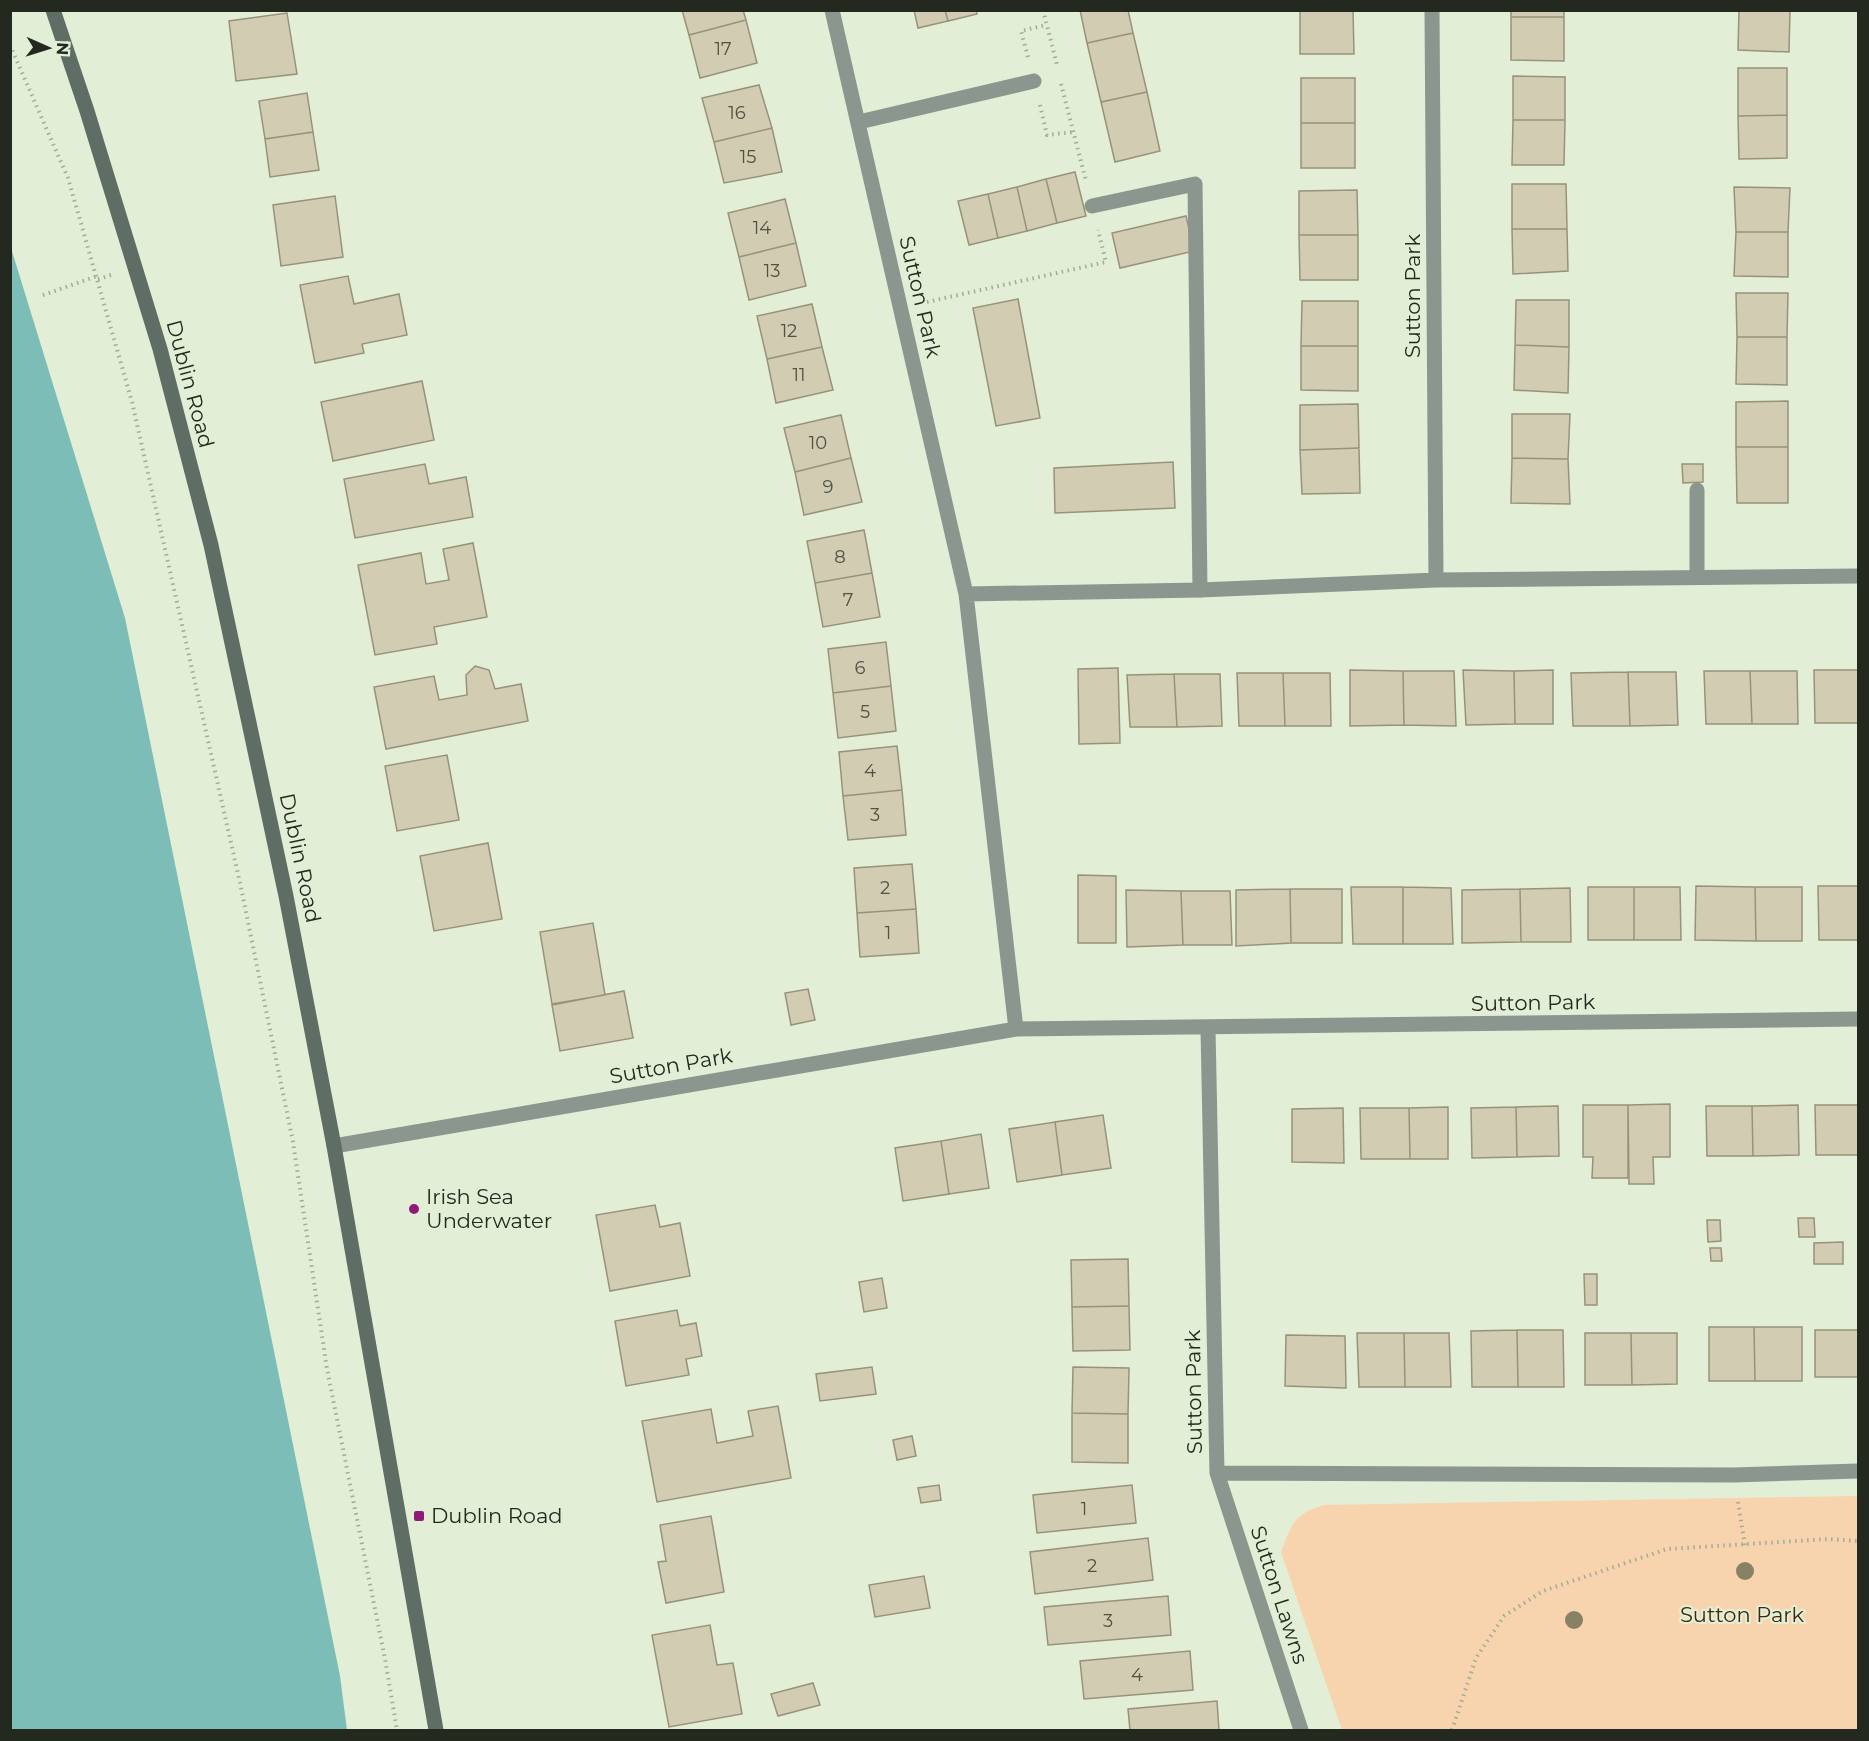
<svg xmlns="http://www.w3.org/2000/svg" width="1869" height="1741" font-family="Montserrat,sans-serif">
<rect width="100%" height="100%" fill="#e2eed5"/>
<path fill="#f7d3ae" d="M1858 1496V1730H1342L1281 1552C1293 1522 1293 1515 1324 1505Z"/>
<path fill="#7dbdb7" d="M11 248 125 618 340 1676 347 1730H11Z"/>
<path fill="#d2cdb2" stroke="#97937a" stroke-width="1.5" d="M682 10H743L746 20 689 35Z
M914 10H945L948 21 918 28Z
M945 10H976L977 14 948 21Z
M1080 10H1128L1133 33 1087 43Z
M1300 10H1353L1354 54H1300Z
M1511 10H1564V17H1511Z
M1739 10H1790L1789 52 1738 50Z
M287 13 297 74 236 81 229 21Z
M1511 17H1564V61L1511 60Z
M746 20 757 63 700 78 689 35Z
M1133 33 1147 92 1101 102 1087 43Z
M1738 68H1787V115L1738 116Z
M1513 76 1565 77V120H1513Z
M1301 78H1355V123H1301Z
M759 85 772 128 714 142 702 98Z
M1147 92 1160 151 1115 162 1101 102Z
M307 93 313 132 265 139 259 101Z
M1787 115V158L1739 159 1738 116Z
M1513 120H1565L1564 165H1512Z
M1301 123H1355V168H1301Z
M772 128 782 172 724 183 714 142Z
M313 132 319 170 270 177 265 139Z
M1075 172 1086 216 1057 223 1046 179Z
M1046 179 1057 223 1027 231 1017 187Z
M1512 184H1566L1567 229H1512Z
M1017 187 1027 231 998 238 988 194Z
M1734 187 1790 188 1788 232H1736Z
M1357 190 1358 235H1299V191Z
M988 194 998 238 969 245 958 201Z
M335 196 343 257 281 266 273 205Z
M785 199 796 243 739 257 728 213Z
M1186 216 1194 251 1120 268 1112 233Z
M1512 229H1567L1568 271 1513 274Z
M1736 232H1788V277L1734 276Z
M1299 235H1358V280H1300Z
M796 243 806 286 749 300 739 257Z
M348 276 354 304 399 294 407 335 362 344 364 353 315 363 300 285Z
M1736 293H1788L1787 337H1737Z
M1018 299 1040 418 996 426 973 308Z
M1516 300H1569V347L1515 345Z
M1302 301H1358V346H1301Z
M812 304 822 347 767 359 757 316Z
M1737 337H1787V385L1736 384Z
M1515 345 1569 347 1568 393 1514 390Z
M1301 346H1358V391L1301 390Z
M822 347 833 390 776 403 767 359Z
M422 381 434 440 333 461 321 402Z
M1788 401V447H1736V402Z
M1358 404 1359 448 1300 450V405Z
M1512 414H1570L1568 459 1512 458Z
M841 415 851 458 795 472 784 428Z
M1736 447H1788V503H1737Z
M1359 448 1360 493 1302 494 1300 450Z
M851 458 862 502 804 515 795 472Z
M1512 458 1568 459 1570 504 1511 503Z
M1173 462 1175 508 1055 513 1054 468Z
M425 464 429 484 466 477 473 517 355 538 344 479Z
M1682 464H1703V482L1683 483Z
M864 530 872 573 815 583 807 541Z
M473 543 487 617 434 627 437 644 375 655 358 565 421 553 426 584 449 580 443 549Z
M872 573 880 617 823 627 815 583Z
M886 642 891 686 833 693 828 649Z
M475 666 489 670 495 689 521 684 528 721 386 749 374 687 434 676 439 700 467 695 466 675Z
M1118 668 1120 743 1079 744 1078 669Z
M1350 670 1403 671 1404 725 1350 726Z
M1463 670 1514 671 1515 724 1466 725Z
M1553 670V724H1515L1514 671Z
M1814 670H1858V723H1815Z
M1403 671H1454L1456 726 1404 725Z
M1704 671H1750L1752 724H1706Z
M1750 671H1797L1798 724H1752Z
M1628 672H1676L1678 725 1630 726Z
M1628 672 1630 726H1573L1571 673Z
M1237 673H1283L1285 726H1239Z
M1283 673H1330L1331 726H1285Z
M1174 674 1177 727H1130L1127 675Z
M1174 674H1220L1222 726 1177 727Z
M891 686 896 731 838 738 833 693Z
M897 746 902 790 843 796 839 752Z
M447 755 459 820 397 831 385 766Z
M902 790 906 835 848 840 843 796Z
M488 843 502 919 434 931 420 856Z
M912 864 916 909 857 913 854 868Z
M1078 875 1116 876V943H1078Z
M1696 886 1755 887 1756 941 1695 940Z
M1818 886H1858V940H1819Z
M1351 887H1403V944H1353Z
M1403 887 1451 888 1453 944H1403Z
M1588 887H1634V940H1588Z
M1634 887H1680L1681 940H1634Z
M1755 887H1802V941H1756Z
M1570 888 1571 942H1521L1520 889Z
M1290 889 1291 943 1236 946V890Z
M1290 889H1342V943H1291Z
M1520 889 1521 942 1462 943V890Z
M1126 890 1181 891 1183 945 1127 947Z
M1181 891H1230L1232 945H1183Z
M916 909 919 953 860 957 857 913Z
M593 923 605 995 552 1004 540 932Z
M808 989 815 1020 791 1025 785 993Z
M624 991 633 1038 560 1051 552 1005Z
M1670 1104V1157H1653L1654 1184H1629L1628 1105Z
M1583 1105H1628V1178H1592L1593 1157H1583Z
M1798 1105 1799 1155 1753 1156 1752 1106Z
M1815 1105H1858V1155H1816Z
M1558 1106 1559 1156 1517 1157 1516 1107Z
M1706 1106H1752L1753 1156H1707Z
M1448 1107V1159H1410L1409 1108Z
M1516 1107 1517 1157 1472 1158 1471 1108Z
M1343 1108 1344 1163 1292 1162V1109Z
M1360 1108H1409L1410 1159H1361Z
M1103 1115 1111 1168 1062 1175 1055 1122Z
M1055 1122 1062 1175 1017 1182 1009 1129Z
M981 1134 989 1188 949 1194 941 1141Z
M941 1141 949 1194 903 1201 895 1148Z
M655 1205 660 1227 680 1223 690 1276 610 1291 596 1215Z
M1798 1218H1814L1815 1237H1799Z
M1707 1220H1720L1721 1241 1708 1242Z
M1843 1242V1264H1814V1243Z
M1710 1248H1721L1722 1261H1711Z
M1128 1259 1129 1306 1072 1307 1071 1260Z
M1584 1274H1597V1305H1585Z
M882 1278 887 1308 864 1312 859 1282Z
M1129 1306 1130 1350 1073 1351 1072 1307Z
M677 1310 680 1326 696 1323 702 1356 686 1359 689 1375 626 1386 615 1321Z
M1709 1327H1754L1755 1381H1709Z
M1754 1327H1802V1381H1755Z
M1517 1330 1518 1387H1472L1471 1331Z
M1517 1330H1563L1564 1387H1518Z
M1815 1330H1858V1377H1815Z
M1357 1333H1404L1405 1387H1359Z
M1404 1333H1449L1451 1387H1405Z
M1585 1333H1631L1632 1385H1585Z
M1631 1333H1677V1384L1632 1385Z
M1286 1335 1345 1336 1346 1388 1285 1386Z
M872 1367 876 1394 820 1401 816 1374Z
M1073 1367 1129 1368 1128 1414 1072 1413Z
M778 1406 791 1478 657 1502 642 1421 711 1409 717 1443 753 1436 748 1411Z
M1072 1413 1128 1414V1463L1072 1462Z
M912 1436 916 1456 897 1460 893 1440Z
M939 1485 941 1500 921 1503 918 1488Z
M1132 1485 1136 1523 1037 1533 1033 1495Z
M711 1516 724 1592 666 1603 658 1562 666 1561 660 1525Z
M1148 1538 1153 1580 1035 1594 1030 1552Z
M924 1576 930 1608 875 1617 869 1585Z
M1168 1596 1171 1635 1048 1645 1044 1607Z
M710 1625 717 1665 733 1663 742 1714 669 1727 652 1635Z
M1190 1651 1193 1690 1084 1699 1080 1661Z
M813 1683 820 1705 778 1716 771 1694Z
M1217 1701 1219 1730H1130L1128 1709Z"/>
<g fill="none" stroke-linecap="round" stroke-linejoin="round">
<path stroke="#a2ac98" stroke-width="4" stroke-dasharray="1.5 4.5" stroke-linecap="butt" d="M1043 10 1057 65
M10 45 68 178 132 402 240 883 293 1142 327 1369 385 1659 397 1730
M1028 57 1021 31 1046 25
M1061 84 1086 181
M1040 105 1047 135 1074 132
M98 279 111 275
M43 295 97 276
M927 302 1106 262 1098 230
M1738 1502 1745 1546
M1452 1730 1476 1658 1504 1616 1543 1591 1667 1549 1829 1539 1858 1541"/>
<path stroke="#8b968f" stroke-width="15" d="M1092 206 1195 184 1200 590
M1697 577V490"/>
<path stroke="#8b968f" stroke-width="15" d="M832 10 966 594 1016 1029
M1432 10 1436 580
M859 122 1034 81
M966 594 1200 590 1436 580 1858 576
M1208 1029 1217 1473 1301 1730
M334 1146 1016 1029 1858 1019
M1217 1473 1734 1475 1858 1471"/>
<path stroke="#5f6e65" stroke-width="15" d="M53 10 87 111 160 349 211 545 286 896 334 1146 436 1730"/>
</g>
<g fill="#898165">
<circle cx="1745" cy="1571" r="9"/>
<circle cx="1574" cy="1620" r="9"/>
</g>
<g fill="#911a79" stroke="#e2eed5" stroke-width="2">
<circle cx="414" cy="1209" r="6"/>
<rect x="413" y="1510" width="12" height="12" rx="3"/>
</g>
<g text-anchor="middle" stroke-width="4.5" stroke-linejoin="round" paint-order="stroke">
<g font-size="18" fill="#505244">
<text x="723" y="55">17</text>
<text x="737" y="119">16</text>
<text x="748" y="163">15</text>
<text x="762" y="234">14</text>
<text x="772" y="277">13</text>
<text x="789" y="337">12</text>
<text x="799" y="381">11</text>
<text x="818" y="449">10</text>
<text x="828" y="493">9</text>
<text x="840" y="563">8</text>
<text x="848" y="606">7</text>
<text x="860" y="674">6</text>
<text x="865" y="718">5</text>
<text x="870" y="777">4</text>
<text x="875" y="821">3</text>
<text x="885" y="894">2</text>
<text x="888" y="939">1</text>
<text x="1084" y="1515">1</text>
<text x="1092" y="1572">2</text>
<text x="1108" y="1627">3</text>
<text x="1137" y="1681">4</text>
</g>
<g font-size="21" fill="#24291f" stroke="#e2eed5">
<text transform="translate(1413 296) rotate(-90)" y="7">Sutton Park</text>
<text transform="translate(920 297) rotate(77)" y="7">Sutton Park</text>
<text transform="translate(190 384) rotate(75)" y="7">Dublin Road</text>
<text transform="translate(300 858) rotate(78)" y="7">Dublin Road</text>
<text transform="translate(1533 1003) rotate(-1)" y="7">Sutton Park</text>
<text transform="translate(671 1066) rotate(-10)" y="7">Sutton Park</text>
<text transform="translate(1194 1392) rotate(-91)" y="7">Sutton Park</text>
<text transform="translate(1279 1595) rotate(72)" y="7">Sutton Lawns</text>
</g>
<g font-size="21" fill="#24291f" stroke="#e2eed5" text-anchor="start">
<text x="426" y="1204">Irish Sea<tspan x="426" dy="24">Underwater</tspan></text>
<text x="431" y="1523">Dublin Road</text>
</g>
<g font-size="21" fill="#412809" stroke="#e2eed5">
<text x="1742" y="1622">Sutton Park</text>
</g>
</g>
<rect width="1869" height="1741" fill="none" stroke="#24291f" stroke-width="24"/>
<g transform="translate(48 48) rotate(93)" stroke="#e2eed5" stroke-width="4.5" paint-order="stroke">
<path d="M0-4.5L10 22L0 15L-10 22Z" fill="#24291f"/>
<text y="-9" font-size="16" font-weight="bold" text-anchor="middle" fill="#24291f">N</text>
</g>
</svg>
